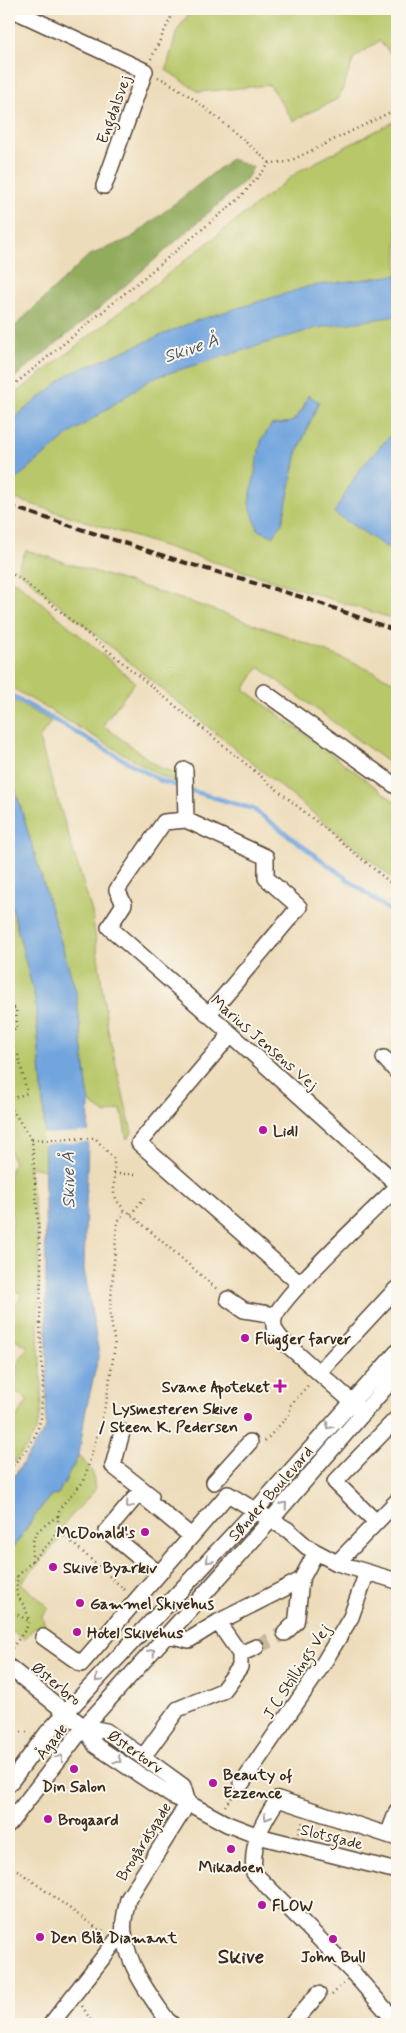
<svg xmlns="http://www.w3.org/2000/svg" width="406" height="2033" font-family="Mynerve,sans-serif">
<rect width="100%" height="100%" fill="#fbf7ec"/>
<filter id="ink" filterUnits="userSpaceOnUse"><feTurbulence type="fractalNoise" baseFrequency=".02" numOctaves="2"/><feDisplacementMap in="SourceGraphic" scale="10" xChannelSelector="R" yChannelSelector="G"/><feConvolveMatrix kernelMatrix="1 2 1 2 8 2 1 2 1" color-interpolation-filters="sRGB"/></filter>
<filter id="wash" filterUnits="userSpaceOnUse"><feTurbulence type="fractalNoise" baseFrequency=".0096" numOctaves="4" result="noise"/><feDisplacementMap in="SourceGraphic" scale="20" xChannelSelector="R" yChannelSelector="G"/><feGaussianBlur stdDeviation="1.12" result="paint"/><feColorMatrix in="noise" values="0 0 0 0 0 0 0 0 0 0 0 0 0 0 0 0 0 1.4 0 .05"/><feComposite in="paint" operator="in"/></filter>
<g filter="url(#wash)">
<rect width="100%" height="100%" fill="#eddcba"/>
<path fill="#b8c769" stroke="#7a7844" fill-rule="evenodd" d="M192 9H397V56H393L379 41 354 58 339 98 293 121 270 85 199 92 166 70 177 31Z
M397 120V439L389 437 383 545 397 552V620L9 497V399L299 171ZM308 396 318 402 297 453 282 524 271 425 292 422 303 409Z
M26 550C151 590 279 626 397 683V769L259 667 244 689 397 803V882L17 570Z
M9 580 18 583 135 682 103 725 160 768 179 774 180 783 161 776 9 686Z
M9 698 51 721 39 739 92 912 108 1030 132 1133 127 1139 121 1109 106 1114 89 1102 76 992 9 769Z
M9 895 35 999 44 1115 45 1170 28 1167C34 1199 39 1232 39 1265 40 1288 37 1310 38 1333 39 1361 45 1389 40 1417 36 1438 23 1452 9 1468V1429L28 1400 9 1386V1378L28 1347 9 1335V1315L22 1295 9 1286V1256L13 1248 9 1245C9 1235 13 1227 13 1218 12 1213 10 1210 9 1207 6 1196 8 1172 14 1163L9 1149Z
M79 1455 93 1473 95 1490 63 1525 61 1538 21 1583 49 1608 42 1616 45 1626 35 1627 24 1640 9 1628V1554L27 1528 32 1518 51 1495 58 1494Z"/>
<path fill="#92ac5d" stroke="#666b3e" d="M231 159 253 167 246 180 96 311 9 382V332L88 256 131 238Z"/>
<path fill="#72a5de" stroke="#56687e" d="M397 275V316L316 328 153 378 67 436 9 485V422L69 374 195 321 310 286Z
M308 395 319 402 297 453 282 524 273 536 258 530 249 503 261 441 271 425 292 422 303 409Z
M389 437 397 439V552L383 545 334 513 359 470Z
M9 769 76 992 89 1102 84 1269 99 1354 85 1414 79 1455 58 1494 51 1495C35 1514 23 1534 9 1554V1484L46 1428 47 1360 44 1115 35 999 9 895Z"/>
<path fill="#eddcba" d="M90 1132V1142L42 1144V1134Z"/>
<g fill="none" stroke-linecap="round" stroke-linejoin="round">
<path stroke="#72a5de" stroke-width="4.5" d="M9 694 161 781 182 787
M189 790 253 809 397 916"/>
</g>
</g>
<g filter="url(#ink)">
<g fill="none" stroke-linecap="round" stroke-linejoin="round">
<path stroke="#c9b89b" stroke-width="15" stroke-dasharray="15 8" stroke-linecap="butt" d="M256 1647 285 1633"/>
<defs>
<path id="minor" d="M11 9 145 71 104 186
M264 692 397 787
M185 770 186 820
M208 1015 299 907 266 878V857L186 820 164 822 117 890 124 904 109 927 231 1034 397 1184
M231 1034 139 1143 300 1284
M384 1058 397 1072
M228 1299 244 1310 275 1315
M319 1372 396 1289 397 1290
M359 1408 284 1342C278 1335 272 1329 274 1319 278 1299 377 1207 397 1187
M122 1432 113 1466 151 1496
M214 1482 250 1442
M376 1522 335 1482 397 1418
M337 1563 397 1501
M159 1574 107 1531 139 1493 191 1536
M285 1633 296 1622 297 1617 301 1580
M168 1635 189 1640 218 1622 301 1580 316 1552
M43 1637 81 1664 228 1494 288 1530 307 1547 337 1563 397 1581
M240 1654 256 1647
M9 1667 84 1727 96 1746 172 1796 188 1803 227 1824 258 1836 397 1871
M84 1727 106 1731 143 1757 183 1786 188 1803
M143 1757 178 1709 222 1691 240 1667V1654L218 1622
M242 1783 323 1664 351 1617 367 1572
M9 1784 47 1733 254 1512 397 1352
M9 1824 84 1727 270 1521 397 1374
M388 1835 397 1811
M397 1838 278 1799C262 1823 251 1842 254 1873L354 1974 397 2023
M51 2024 123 1932
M172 2024 167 2020C148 1993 128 1966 124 1933 122 1922 126 1910 128 1899L188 1803
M292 2024 318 1994"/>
</defs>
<use href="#minor" stroke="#564535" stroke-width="18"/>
<path stroke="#564535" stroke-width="2.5" stroke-dasharray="1 4" stroke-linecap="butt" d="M151 59 175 9
M158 77C195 95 238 136 270 163
M9 389 240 198 270 163 288 162 397 109
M9 572 22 580 397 888
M9 1008H16L17 1029 9 1031
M9 1052 18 1054 27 1093 9 1100
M9 1105 32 1140 41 1262 40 1325 43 1381 41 1418 36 1434 27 1449 9 1470
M32 1140 95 1138 114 1159V1194L119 1204 218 1290
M114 1174H138
M131 1214 144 1198
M265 1441 289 1415 291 1405 310 1383
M57 1529 126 1591
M32 1561C32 1531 34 1533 58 1516
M9 1584 17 1577
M9 1610 29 1621
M9 1652 26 1629 29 1621 26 1609 17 1595 16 1588 18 1576 52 1540 57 1529 59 1511 62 1505 84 1481 106 1403 115 1346 110 1313 117 1223 123 1214 124 1208
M21 1732H30
M225 1806 233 1795
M299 1833 303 1821
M9 1864 99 1930 105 1931
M332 1995 344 1983
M82 2006 93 2024"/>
<use href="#minor" stroke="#fff" stroke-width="15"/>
<path stroke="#3b2a1e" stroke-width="4" stroke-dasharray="8 4" stroke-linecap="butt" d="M9 506 183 562 308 599 397 631"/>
</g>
<defs><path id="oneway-chevron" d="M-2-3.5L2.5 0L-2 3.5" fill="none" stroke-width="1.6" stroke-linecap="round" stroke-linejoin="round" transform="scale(1.25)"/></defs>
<g stroke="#a79f9a">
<use href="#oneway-chevron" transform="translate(329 1426) rotate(131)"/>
<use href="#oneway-chevron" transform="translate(129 1505) rotate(130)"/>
<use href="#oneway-chevron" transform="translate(284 1505) rotate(-49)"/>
<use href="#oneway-chevron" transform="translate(209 1560) rotate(133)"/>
<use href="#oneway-chevron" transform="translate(152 1652) rotate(-48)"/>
<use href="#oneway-chevron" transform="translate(98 1679) rotate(133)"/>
<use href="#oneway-chevron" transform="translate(60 1758) rotate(-53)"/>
<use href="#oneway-chevron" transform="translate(118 1760) rotate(34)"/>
<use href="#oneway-chevron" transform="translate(267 1817) rotate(120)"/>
</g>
</g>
<g fill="#b5179e" stroke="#fbf7ec" stroke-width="2">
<circle cx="263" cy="1130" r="5"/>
<circle cx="245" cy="1338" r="5"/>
<path d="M277.5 1378.5h5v5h5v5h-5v5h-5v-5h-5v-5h5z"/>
<circle cx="248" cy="1417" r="5"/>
<circle cx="145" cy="1532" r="5"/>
<circle cx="53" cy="1567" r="5"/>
<circle cx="80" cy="1603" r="5"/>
<circle cx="77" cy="1632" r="5"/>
<circle cx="74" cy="1769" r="5"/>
<circle cx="213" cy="1783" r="5"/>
<circle cx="48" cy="1819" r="5"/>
<circle cx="231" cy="1849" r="5"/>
<circle cx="262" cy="1905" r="5"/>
<circle cx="40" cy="1937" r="5"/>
<circle cx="333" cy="1939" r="5"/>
</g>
<g text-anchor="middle" stroke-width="4" stroke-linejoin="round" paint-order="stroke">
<g font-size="16" fill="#3b2a1e" stroke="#fbf7ec">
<text transform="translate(113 109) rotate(-70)" y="6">Engdalsvej</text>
<text transform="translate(265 1042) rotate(41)" y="6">Marius Jensens Vej</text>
<text transform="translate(270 1493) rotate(-49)" y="6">Sønder Boulevard</text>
<text transform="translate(296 1671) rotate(-57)" y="6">J C Stillings Vej</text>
<text transform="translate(57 1683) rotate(39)" y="6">Østerbro</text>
<text transform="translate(51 1741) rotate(-52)" y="6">Ågade</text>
<text transform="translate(136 1751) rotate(35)" y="6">Østertorv</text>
<text transform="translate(332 1836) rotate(14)" y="6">Slotsgade</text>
<text transform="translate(143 1841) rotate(-58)" y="6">Brogårdsgade</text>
</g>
<g font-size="16" font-weight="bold" fill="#3b2a1e" stroke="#fbf7ec" text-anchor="start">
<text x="273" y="1136">Lidl</text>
<text x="255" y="1344">Flügger farver</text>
<text x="270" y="1392" text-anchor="end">Svane Apoteket</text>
<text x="238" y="1414" text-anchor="end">Lysmesteren Skive<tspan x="238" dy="18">/ Steen K. Pedersen</tspan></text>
<text x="135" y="1538" text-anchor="end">McDonald's</text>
<text x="63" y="1573">Skive Byarkiv</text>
<text x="90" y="1609">Gammel Skivehus</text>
<text x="87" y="1638">Hotel Skivehus</text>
<text x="223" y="1780">Beauty of<tspan x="223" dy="18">Ezzence</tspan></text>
<text x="74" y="1792" text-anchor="middle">Din Salon</text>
<text x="58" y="1825">Brogaard</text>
<text x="231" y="1872" text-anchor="middle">Mikadoen</text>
<text x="272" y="1911">FLOW</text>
<text x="50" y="1943">Den Blå Diamant</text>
<text x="333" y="1962" text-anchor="middle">John Bull</text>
</g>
<g font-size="18" font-style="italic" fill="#4e5561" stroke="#fbf7ec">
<text transform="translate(191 348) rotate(-19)" y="6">Skive Å</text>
<text transform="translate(68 1180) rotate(-91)" y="6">Skive Å</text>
</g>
<g font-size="21" font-weight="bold" fill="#3b2a1e" stroke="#fbf7ec">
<text x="241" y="1963">Skive</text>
</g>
</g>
<rect width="406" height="2033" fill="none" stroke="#fbf7ec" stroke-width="30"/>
</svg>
